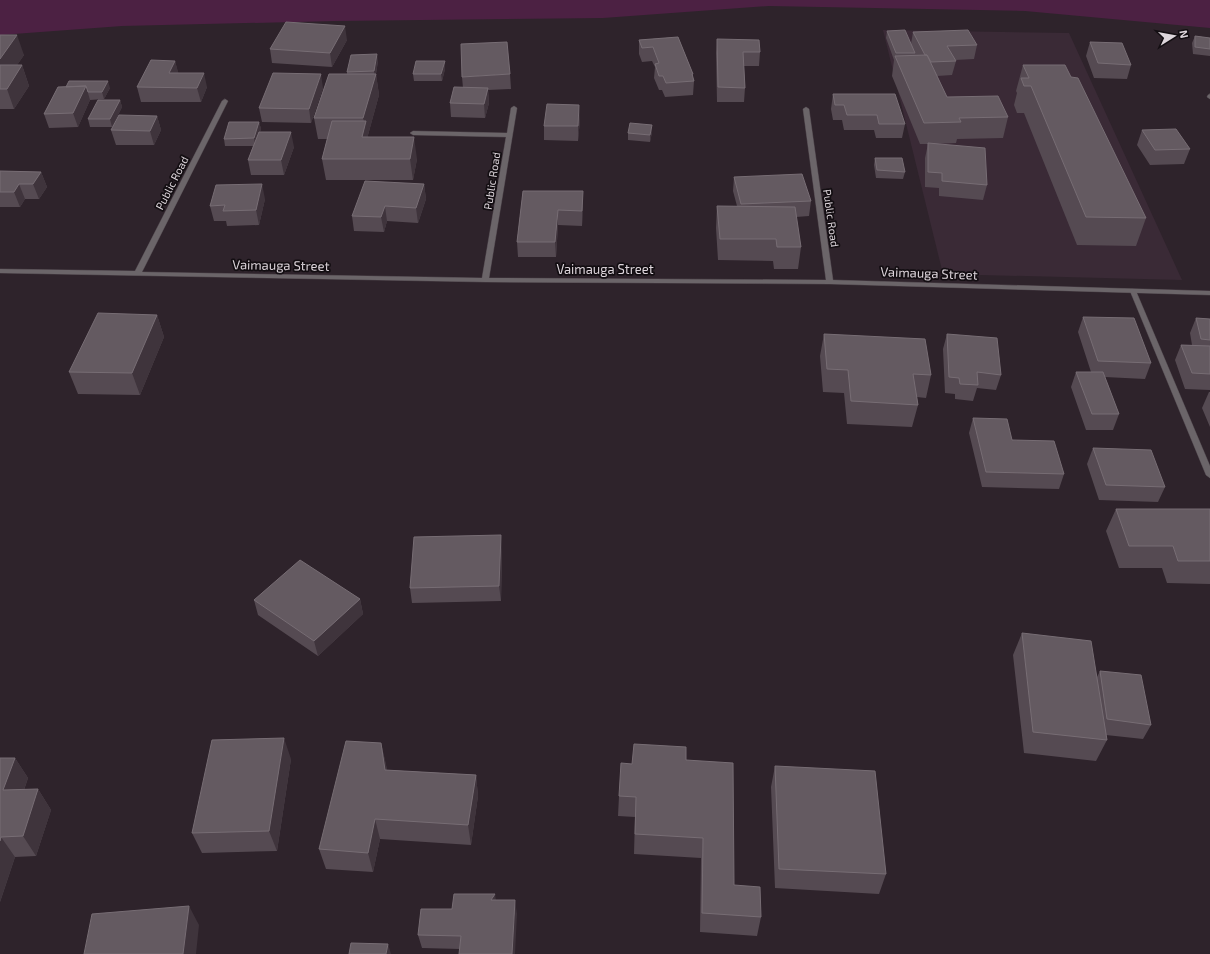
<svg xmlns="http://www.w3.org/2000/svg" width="1210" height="954" font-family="'Exo 2',sans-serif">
<rect width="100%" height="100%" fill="#2e232b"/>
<path fill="#3a2a36" d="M883 30 1069 33 1182 280 943 274Z"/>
<path fill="#4c2143" d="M0 0H1210V28L1025 11 769 6 603 18 335 21 122 26 0 35Z"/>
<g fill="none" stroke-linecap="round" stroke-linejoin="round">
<defs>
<path id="service" d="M1131 289H1133L1136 291 1210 466V478L1206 475 1130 291Z"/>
<path id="minor" d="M1210 94V99L1207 97 1208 95Z
M225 99 228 101 142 272 482 278 506 137 413 135 410 133 413 131 507 133 511 108 514 106 517 108 489 278 826 280 803 109 806 107 809 109 833 280 1210 291V295L830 284 485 282 0 273V269L135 271 222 101Z"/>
</defs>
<use href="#service" stroke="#4a4047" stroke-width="1"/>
<use href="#minor" stroke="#4a4047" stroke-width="1"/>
<use href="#service" fill="#6b6569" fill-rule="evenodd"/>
<use href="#minor" fill="#6b6569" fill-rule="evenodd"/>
</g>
<path fill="#554a52" d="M887 31 911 44 913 32 977 45 974 59 955 60 956 61 952 75 937 76 947 97 1008 117 1003 138 957 139 956 143 934 144 987 185 983 200 939 196V188L925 187V158L928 144H920L892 76 894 60 886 38Z
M0 35 24 55 17 65H22L29 86 14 109H0Z
M1195 36 1210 38V56L1193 54 1192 43Z
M678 37 693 74V79L694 81 693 95 665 97 662 90H659L654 78 655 67 652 61 642 62 639 54V40Z
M717 39 760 52 759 66H744L745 88 744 102H717L716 53Z
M347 40 332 67 272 63 270 49Z
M1090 42 1131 65 1127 79 1094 78 1086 56Z
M175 61 178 73 207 87 201 102H141L137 87Z
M378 61 376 74 379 95 368 135V137L417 159 413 180H326L322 159 327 139H318L314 118 347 74V72Z
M1023 65 1071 77 1146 218 1136 246 1077 245 1024 113H1017L1014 105 1017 93 1016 91Z
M445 69 442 81H414L413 74Z
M510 74 511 89 488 90 489 103 485 118 451 117 450 103 463 88 462 77Z
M58 87 110 88 104 99 90 100 78 127 49 128 44 114Z
M323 88 311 123 262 122 259 108Z
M833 94 905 124 902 138H876L874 130H844L842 120H833L831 109Z
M120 100 122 107 112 127H90L88 119Z
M157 116 161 130 154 145H116L111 130Z
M580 119 578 141 544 140V126Z
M259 122 261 129 260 132 294 147 284 175H251L248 160 253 146H225L224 139Z
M1142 130 1190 149 1184 164 1150 165 1137 145Z
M652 132 650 142 628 140V133Z
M875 158 905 172 903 179 876 178 874 165Z
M0 171 41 172 47 187 39 199H25L20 207H0Z
M734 177 811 201 809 216 796 217 801 247 798 269H774L773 261 718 260 716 228 717 206H737L733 191Z
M424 184 426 199 418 223 387 221 384 232 354 231 352 216Z
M523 191 583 206 582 226 558 225 556 257H518L517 242Z
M265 199 259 225 227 226 226 221H214L210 206Z
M157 315 164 337 140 395 78 394 69 372Z
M1083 317 1151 363 1145 379 1105 377 1119 414 1113 430H1086L1071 387 1076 372H1091L1078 332Z
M1196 318 1210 319V390L1185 389 1175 360 1181 345H1192L1190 333Z
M824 334 931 375 926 398 917 397 918 405 912 427 847 424 844 393 823 392 820 356Z
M947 334 1001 375 996 390 977 388 973 401 955 399V394L945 393 943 349Z
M1209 392H1210V427L1202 408Z
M973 418 1012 440 1064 474 1059 489 982 487 969 433Z
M1093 448 1165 487 1158 502 1099 500 1087 464Z
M1116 509H1210V584L1167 583 1162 568H1119L1106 531Z
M502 550 501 601 412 603 410 588Z
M360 599 363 614 318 656 258 615 254 600Z
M1022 633 1097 677 1100 671 1151 725 1143 739 1106 735 1107 740 1096 761 1024 753 1013 655Z
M381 743 387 770 476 775 478 796 471 845 380 839 373 872 326 869 319 849Z
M0 758H15L28 778 24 790 38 789 51 810 36 856 15 857 0 902Z
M291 759 277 851 202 853 192 833Z
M686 760 734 885 761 917 757 936 700 932 701 858 634 854 635 817 618 816 619 796 632 764Z
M775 766 886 874 879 894 775 888 771 787Z
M496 900 517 914 460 949 422 948 418 935 452 909Z"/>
<path fill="#3f343c" d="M345 26 347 40 332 67 330 53Z
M17 35 24 55 3 86 0 77V59Z
M377 54 378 61 375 79 374 71Z
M175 61 179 75 169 73Z
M445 61V69L442 81 441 74Z
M22 65 29 86 14 109 7 89Z
M204 73 207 87 201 102 197 88Z
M321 74 323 88 311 123 309 109Z
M376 74 379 95 368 135 369 142 362 137 365 125 363 118Z
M108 81 110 88 104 99 102 92Z
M86 86 90 100 78 127 73 113Z
M488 88 489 103 485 118 484 104Z
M120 100 122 107 112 127 110 119Z
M579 105 580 119 578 141V126Z
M157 116 161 130 154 145 150 131Z
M259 122 261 129 255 146 254 138Z
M652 125V132L650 142V135Z
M291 132 294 147 284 175 281 160Z
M414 137 417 159 413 180 410 159Z
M41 172 47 187 39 199 33 184Z
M19 184 25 199 20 207 14 192Z
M262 184 265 199 259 225 256 210Z
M424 184 426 199 418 223 416 208Z
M583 191V206L582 226V211Z
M385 206 387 221 384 232 381 217Z
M558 210V225L556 257 555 242Z
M157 315 164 337 140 395 132 373Z
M501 535 502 550 501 601 499 586Z
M360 599 363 614 318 656 314 641Z
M284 738 291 759 277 851 269 831Z
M381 743 386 764 390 790 385 770Z
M15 758 28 778 17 810 3 790Z
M476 775 478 796 471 845 468 825Z
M38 789 51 810 36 856 23 836Z
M375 819 380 839 373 872 368 853Z
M1 837 15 857 0 902V841Z
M495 894 497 907 491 900Z
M515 900 517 914 515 954H512Z
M189 906 199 925 196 954H183Z
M388 944 391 954H386Z"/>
<path fill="#645a61" stroke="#776d74" d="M286 22 345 26 330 53 270 49Z
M905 30 915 53H896L887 31Z
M968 30 977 45 947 46 956 61 931 62 927 55H925L913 32Z
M0 35H17L0 59Z
M1195 36 1210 38V49L1195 47Z
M678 37 693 74H692L694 81 666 83 663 76H659L655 64 659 63 653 47 642 48 639 40Z
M717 39 759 40 760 52H743L745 88 718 87Z
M507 42 510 74 462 77 461 44Z
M1090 42 1122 43 1131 65 1098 63Z
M377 54 374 71 347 72 351 55Z
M927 55 947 97 998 96 1008 117 959 118 961 122 924 123 895 56Z
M151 60 175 61 169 73H204L197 88 137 87Z
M416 61H445L441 74H413Z
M0 65H22L7 89H0Z
M1023 65H1065L1071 77 1078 78 1146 218 1086 217 1031 86H1024L1021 78H1029Z
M273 73 321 74 309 109 259 108Z
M329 74H376L363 118H314Z
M69 81H108L102 92H88L86 86 66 87Z
M86 86 73 113 44 114 58 87Z
M454 87 488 88 484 104 450 103Z
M833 94H895L905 124H879L877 115H847L844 105H835Z
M98 100H120L110 119H88Z
M547 104 579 105 578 126H544Z
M119 115 157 116 150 131 111 130Z
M332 121H366L362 137H414L410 159H322Z
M229 122H259L254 138 224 139Z
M630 123 652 125 650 135 628 133Z
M1176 129 1190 149 1155 150 1142 130Z
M259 132H291L281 160H248Z
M928 143 985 148 987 185 942 181V173L928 172Z
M875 158H902L905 172 877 170Z
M0 171 41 172 33 184H19L14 192H0Z
M802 174 811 201 741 204 734 177Z
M365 181 424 184 416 208 385 206 381 217 352 216Z
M262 184 256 210 223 211 225 205 210 206 216 185Z
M523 191H583L582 211 558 210 555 242H517Z
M717 206 795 207 801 247H777L776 239H720Z
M98 313 157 315 132 373 69 372Z
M1083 317 1134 318 1151 363 1098 361Z
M1196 318 1210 319V340L1201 339Z
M824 334 925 339 931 375 913 374 918 405 851 401 848 370 827 369Z
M947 334 997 338 1001 375 977 372 978 385 960 384 959 378 949 377Z
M1181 345 1210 346V374L1192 373Z
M1076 372H1103L1119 414H1092Z
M973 418 1007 419 1012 440 1054 441 1064 474 986 472Z
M1093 448 1151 450 1165 487 1106 485Z
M1116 509H1210V561H1178L1173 546H1129Z
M501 535 499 586 410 588 414 537Z
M300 560 360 599 314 641 254 600Z
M1022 633 1091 641 1107 740 1033 732Z
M1100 671 1141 675 1151 725 1107 719Z
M284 738 269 831 192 833 212 740Z
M346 741 381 743 385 770 476 775 468 825 375 819 368 853 319 849Z
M634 744 686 747V760L733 763 734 885 760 887 761 917 702 913 703 838 635 834 636 797 619 796 621 763 632 764Z
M0 758H15L3 790 38 789 23 836 1 837 0 841Z
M775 766 875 771 886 874 779 869Z
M454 894H495L491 900H515L512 954H459L461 936 418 935 421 909H452Z
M189 906 183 954H84L92 914Z
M351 943 388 944 386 954H349Z"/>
<g text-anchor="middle" stroke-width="3.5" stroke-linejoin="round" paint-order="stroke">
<g font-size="11" fill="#ded6dc" stroke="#130e12">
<text transform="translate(492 181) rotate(-81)" y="4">Public Road</text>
<text transform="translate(172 183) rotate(-63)" y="4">Public Road</text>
<text transform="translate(831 218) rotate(82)" y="4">Public Road</text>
</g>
<g font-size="13" fill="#ded6dc" stroke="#130e12">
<text transform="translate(281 265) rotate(1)" y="5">Vaimauga Street</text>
<text x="605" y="274">Vaimauga Street</text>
<text transform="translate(929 273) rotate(2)" y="5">Vaimauga Street</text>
</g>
</g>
<g transform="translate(1174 36) rotate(79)" stroke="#130e12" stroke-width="3" paint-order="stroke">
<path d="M0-3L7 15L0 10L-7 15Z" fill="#ded6dc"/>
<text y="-6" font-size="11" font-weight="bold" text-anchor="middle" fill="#ded6dc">N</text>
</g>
</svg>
